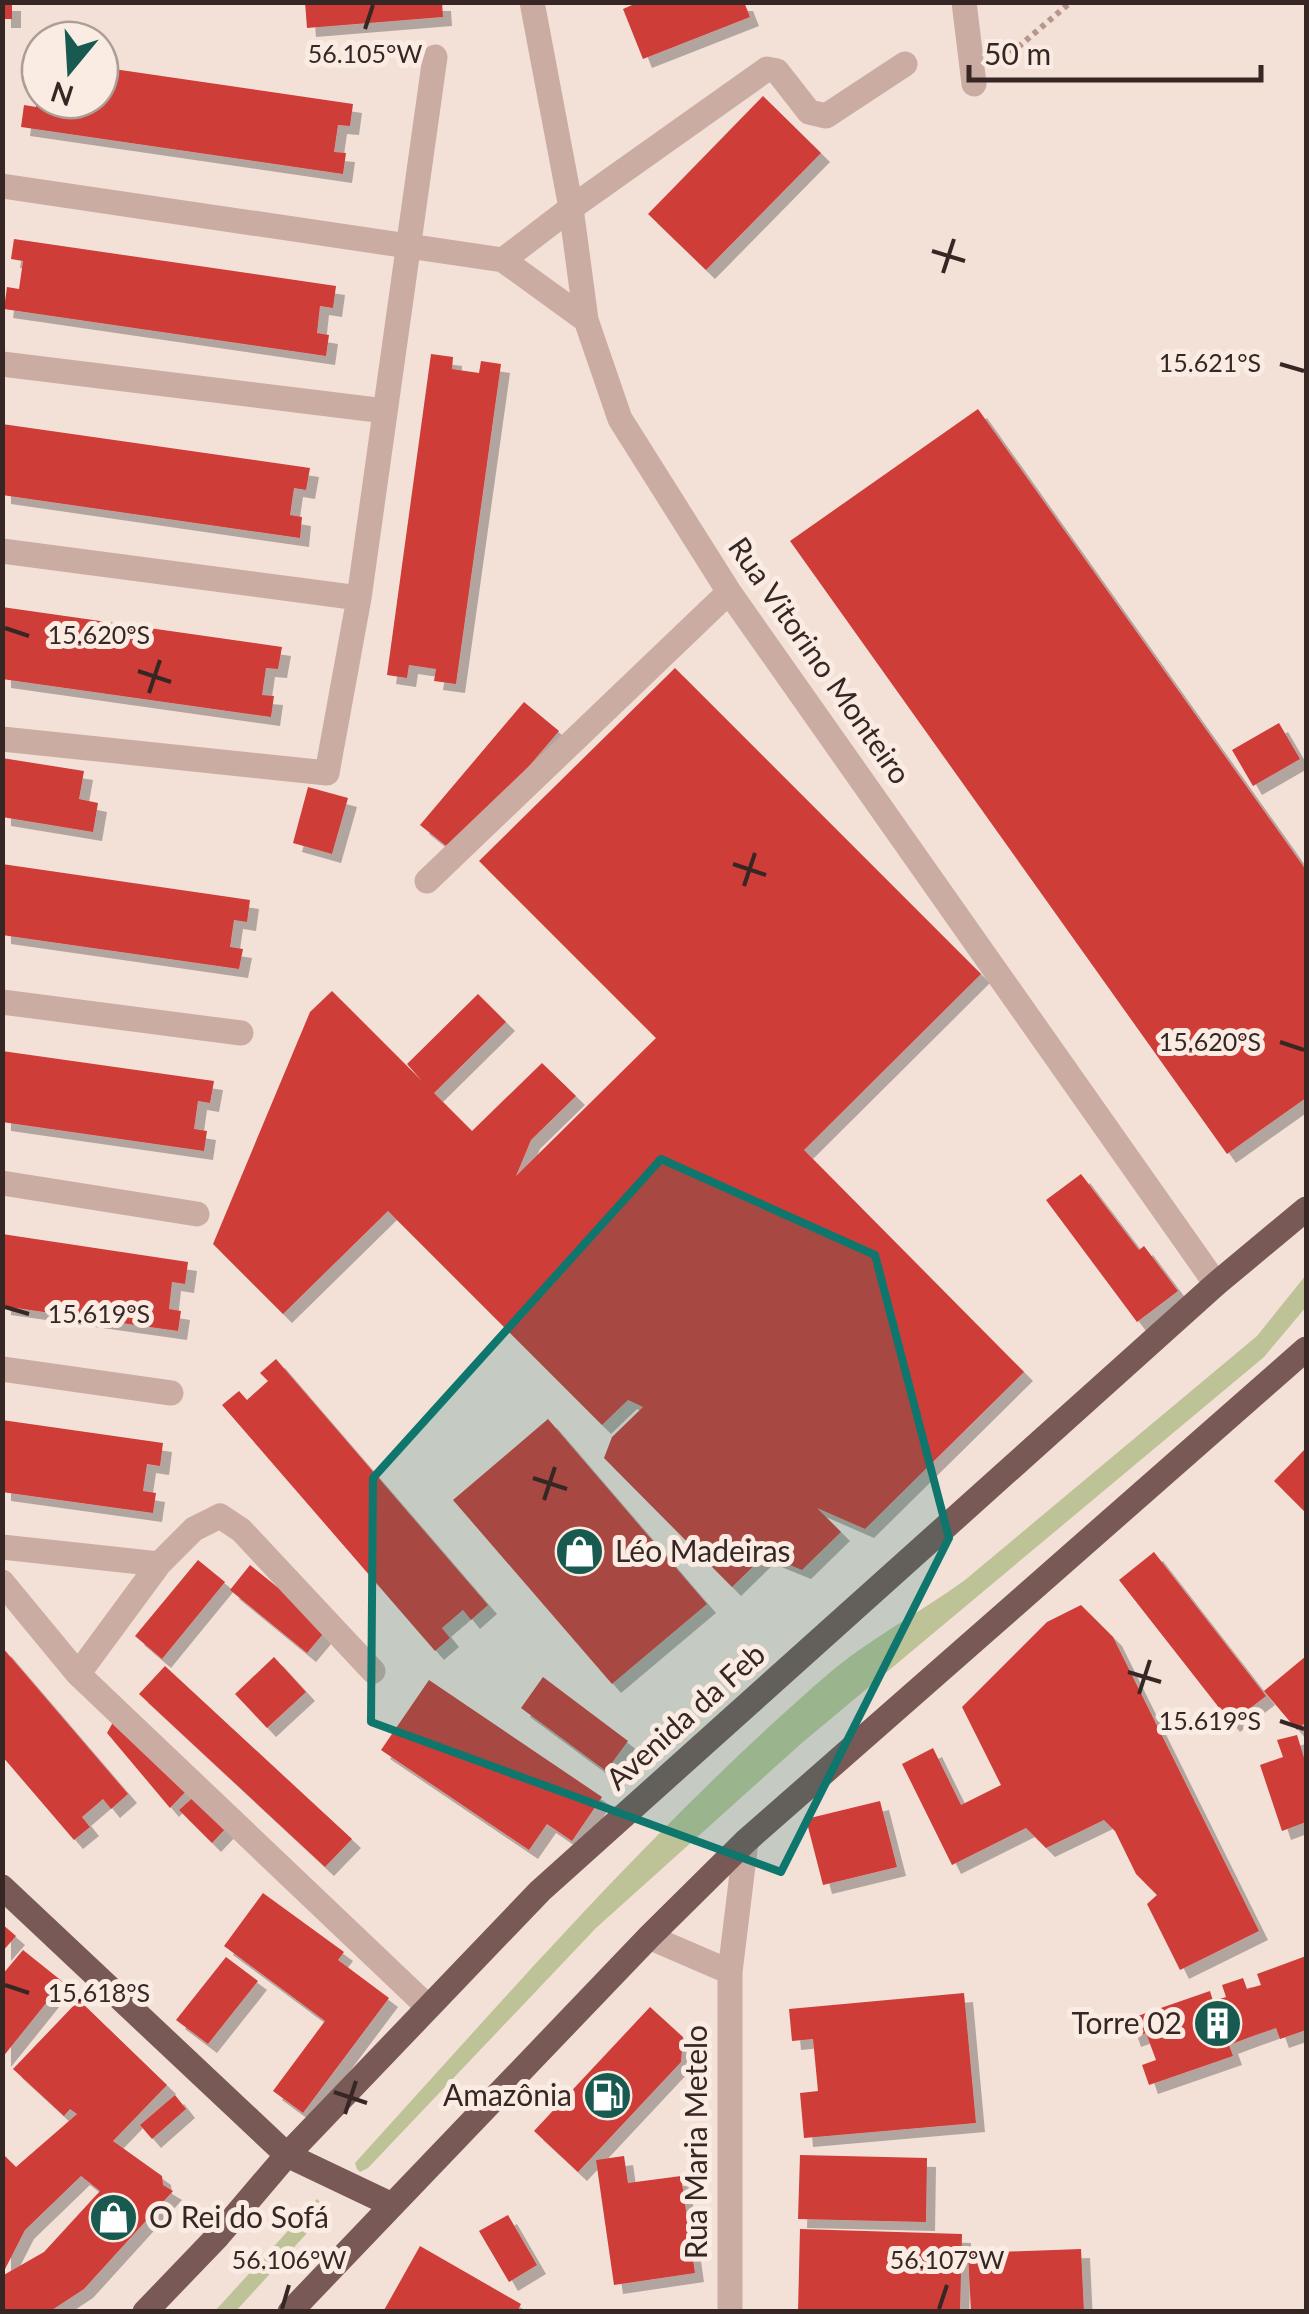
<svg xmlns="http://www.w3.org/2000/svg" width="1309" height="2314" font-family="Lato,sans-serif">
<defs>
<filter id="shadow"><feDropShadow dx="9" dy="9" stdDeviation="0" flood-color="#0004"/></filter>
</defs>
<rect width="100%" height="100%" fill="#f3e0d7"/>
<path fill="#bdc396" d="M1306 1275V1307L1264 1357 803 1742 596 1928 368 2168 360 2172 357 2169 355 2163C507 1996 656 1823 827 1675 870 1638 920 1613 965 1580L1257 1336Z
M317 2199 328 2210 236 2311H215Z"/>
<path fill="#cf3d38" filter="url(#shadow)" d="M2 2H12V19H2Z
M305 2H442L443 17 307 28Z
M639 2H744L750 17 643 59 623 9Z
M31 58 40 59V79L28 78Z
M100 67 353 104 350 126 338 125 334 152 346 153 343 174 21 127 24 105 36 107 37 100H100Z
M763 96 821 153 706 270 648 214Z
M14 239 336 286 333 308 320 306 317 333 329 335 326 356 4 309 7 287 19 289 23 261 11 259Z
M431 354 453 357 452 369 479 373 481 361 501 364 456 684 434 681 436 669 409 665 407 678 387 675Z
M978 409 1306 870V1098L1227 1154 790 541Z
M2 424 310 468 306 490 294 488 290 515 302 517 300 538 2 495Z
M2 607 282 647 278 669 266 668 262 695 274 696 271 717 2 679Z
M675 668 981 974 804 1150 1024 1372 865 1529 817 1508 841 1532 802 1570 765 1555 732 1587 604 1458 612 1437 643 1407 628 1400 602 1425 388 1211 283 1314 213 1244 310 1012 332 991 422 1081 407 1064 478 994 506 1022 434 1093 472 1131 542 1063 576 1096 531 1140 516 1176 656 1038 479 861Z
M524 702 559 731 455 853 420 825Z
M1279 723 1300 759 1253 786 1232 750Z
M2 758 84 771 79 799 98 803 93 832 2 817Z
M308 787 348 798 332 854 293 843Z
M2 864 250 900 247 922 234 920 230 947 243 949 239 969 2 935Z
M2 1051 214 1081 210 1103 198 1101 194 1129 207 1131 204 1151 2 1122Z
M1081 1174 1139 1250 1144 1246 1178 1291 1137 1322 1046 1200Z
M2 1234 188 1262 185 1284 172 1282 169 1309 181 1311 178 1331 2 1306Z
M276 1359 488 1605 471 1620 463 1610 442 1628 450 1638 435 1651 222 1405 239 1391 247 1400 268 1381 260 1373Z
M548 1419 707 1604 612 1684 453 1500Z
M2 1420 163 1443 160 1466 147 1464 143 1491 156 1493 153 1513 2 1492Z
M1306 1448V1513L1274 1481Z
M1154 1552 1266 1696 1231 1723 1119 1580Z
M198 1560 225 1582 162 1659 135 1636Z
M250 1565 328 1628 307 1653 230 1590Z
M1081 1605 1113 1637 1259 1931 1180 1970 1147 1904 1157 1895 1136 1874 1115 1831 1104 1820 1046 1848 1026 1828 952 1865 902 1764 933 1748 961 1805 1001 1785 962 1707 1047 1622Z
M2 1647 128 1794 111 1809 103 1799 82 1817 90 1827 74 1840 2 1756Z
M1306 1656V1722L1297 1730 1264 1691Z
M274 1657 306 1692 267 1728 235 1694Z
M165 1666 352 1839 325 1867 139 1694Z
M543 1677 628 1741 606 1771 521 1708Z
M429 1680 602 1797 572 1841 547 1824 529 1850 381 1750Z
M116 1717 191 1786 170 1808 107 1733Z
M1297 1735 1306 1764V1822L1282 1831 1260 1765 1283 1757 1277 1740Z
M197 1794 228 1826 212 1843 179 1810Z
M880 1801 897 1867 823 1885 806 1819Z
M263 1893 344 1952 338 1960 389 1998 303 2113 273 2091 325 2021 224 1946Z
M2 1924 16 1936 2 1952Z
M23 1950 63 1982 2 2058V1975Z
M1306 1956V2030L1280 2039 1276 2028 1253 2036 1229 2045 1233 2056 1149 2085 1142 2065 1156 2060 1146 2033 1132 2038 1126 2020 1210 1991 1213 2001 1226 1997 1222 1985 1243 1978 1247 1989 1261 1985 1257 1974Z
M226 1957 258 1981 208 2044 176 2020Z
M964 1993 976 2123 804 2138 800 2093 818 2091 813 2039 792 2041 789 2009Z
M79 2000 167 2085 113 2141 162 2176 163 2185 173 2191 84 2289 49 2312H2V2276L44 2252 100 2191 81 2176 25 2230 2 2275V2153L16 2167 77 2114 70 2109 64 2116 13 2069Z
M650 2007 683 2037 681 2062 578 2172 534 2131Z
M175 2095 186 2109 152 2139 140 2125Z
M800 2155 927 2158 926 2222 798 2219Z
M624 2156 628 2183 681 2176 695 2273 614 2285 596 2160Z
M508 2215 537 2265 509 2282 479 2231Z
M800 2229 962 2234 960 2312H798Z
M420 2246 521 2304 517 2312H383Z
M1081 2249 1084 2312H971L968 2253Z"/>
<g fill="none" stroke-linecap="round" stroke-linejoin="round">
<path stroke="#b7968c" stroke-width="6" stroke-dasharray="5 5" stroke-linecap="butt" d="M1003 60 1071 2"/>
<path stroke="#cbaca2" stroke-width="25" d="M532 2 571 208 586 320 620 419 729 592 1216 1284
M964 2 974 84
M2 186 503 260 586 320
M503 260 571 208 767 69 777 71 809 112 826 116 905 64
M2 364 385 411
M2 551 359 598
M2 739 327 773 359 598 435 57
M427 881 729 592
M2 1002 241 1033
M2 1183 197 1214
M2 1369 171 1393
M2 1547 159 1564 78 1674 428 2007
M159 1564 194 1529 220 1516 241 1530 373 1671
M2 1582 78 1674
M649 1937 730 1972
M730 2312V1972L746 1841"/>
<path stroke="#795955" stroke-width="25" d="M2 1887 287 2155 390 2204
M145 2312 218 2236 287 2155 540 1891 1216 1284 1306 1209
M290 2312 649 1937 746 1841 1306 1349"/>
</g>
<path fill="#0f766e" fill-opacity="0.2" stroke="#0f766e" stroke-width="8" stroke-linejoin="round" d="M661 1159 875 1255 949 1538 781 1872 371 1722 373 1478Z"/>
<path fill="none" stroke="#362725" stroke-width="4" d="M365 29 373 5M932 251 965 261M943 273 954 239M1280 364 1304 371M5 628 29 636M138 671 171 682M149 693 160 660M733 864 766 875M744 886 755 853M1280 1042 1304 1050M5 1307 29 1314M533 1478 567 1489M544 1500 555 1467M1128 1672 1161 1682M1139 1694 1150 1660M1280 1721 1304 1729M5 1985 29 1993M334 2092 367 2103M345 2114 356 2081M282 2309 289 2285M939 2309 947 2285"/>
<defs>
<symbol id="shop-disc" viewBox="-11 -11 22 22"><circle r="9.5" fill="#185a50" stroke="#faebe3"/><path d="M-5-2.5h2.3a2.7 3.5 0 0 1 5.4 0H5L5.5 6h-11ZM-1.5-2.5h3a1.5 2.3 0 0 0-3 0Z" fill="#fff"/></symbol>
<symbol id="building-disc" viewBox="-11 -11 22 22"><circle r="9.5" fill="#185a50" stroke="#faebe3"/><path d="M-4-6H4V6H1V3H-1V6H-4ZM-2.5-4.3h1.7v1.8h-1.7ZM.8-4.3h1.7v1.8H.8ZM-2.5-1h1.7V.8h-1.7ZM.8-1h1.7V.8H.8Z" fill="#fff"/></symbol>
<symbol id="fuel-disc" viewBox="-11 -11 22 22"><circle r="9.5" fill="#185a50" stroke="#faebe3"/><path d="M-5.5-6h7V0h2V4h1.3V-2.5L3-4.5l.8-.8L6-3V5H2.5V1h-1V6h-7ZM-4.2-4.7v3.2H.2V-4.7Z" fill="#fff"/></symbol>
</defs>
<g fill-rule="evenodd">
<use href="#shop-disc" x="552" y="1524" width="55" height="55"/>
<use href="#building-disc" x="1190" y="1996" width="55" height="55"/>
<use href="#fuel-disc" x="580" y="2068" width="55" height="55"/>
<use href="#shop-disc" x="86" y="2190" width="55" height="55"/>
</g>
<g text-anchor="middle" stroke-width="10" stroke-linejoin="round" paint-order="stroke">
<g font-size="30" fill="#362725" stroke="#faebe3">
<text transform="translate(819 661) rotate(55)" y="10">Rua Vitorino Monteiro</text>
<text transform="translate(686 1717) rotate(-42)" y="10">Avenida da Feb</text>
<text transform="translate(697 2142) rotate(-90)" y="10">Rua Maria Metelo</text>
</g>
<g font-size="30" fill="#362725" stroke="#faebe3" text-anchor="start">
<text x="615" y="1562">Léo Madeiras</text>
<text x="1182" y="2034" text-anchor="end">Torre 02</text>
<text x="572" y="2106" text-anchor="end">Amazônia</text>
<text x="149" y="2228">O Rei do Sofá</text>
</g>
</g>
<g font-size="25" text-anchor="middle" fill="#362725" stroke="#faebe3" stroke-width="10" stroke-linejoin="round" paint-order="stroke">
<text x="365" y="63">56.105°W</text>
<text x="1210" y="372">15.621°S</text>
<text x="99" y="644">15.620°S</text>
<text x="1210" y="1051">15.620°S</text>
<text x="99" y="1323">15.619°S</text>
<text x="1210" y="1730">15.619°S</text>
<text x="99" y="2002">15.618°S</text>
<text x="289" y="2269">56.106°W</text>
<text x="947" y="2269">56.107°W</text>
</g>
<rect width="1309" height="2314" fill="none" stroke="#362725" stroke-width="10"/>
<g transform="translate(70 70) rotate(198)"><circle r="48" fill="#faebe3" stroke="#ac9d97" stroke-width="2.5"/>
<path d="M0-8L18 38L0 25L-18 38Z" fill="#185a50"/>
<text y="-15" font-size="28" font-weight="bold" text-anchor="middle" fill="#362725">N</text>
</g>
<path d="M969 65v15h292v-15" fill="none" stroke="#362725" stroke-width="5"/>
<text x="984" y="65" font-size="30" fill="#362725" stroke="#faebe3" stroke-width="8" paint-order="stroke">50 m</text>
</svg>
